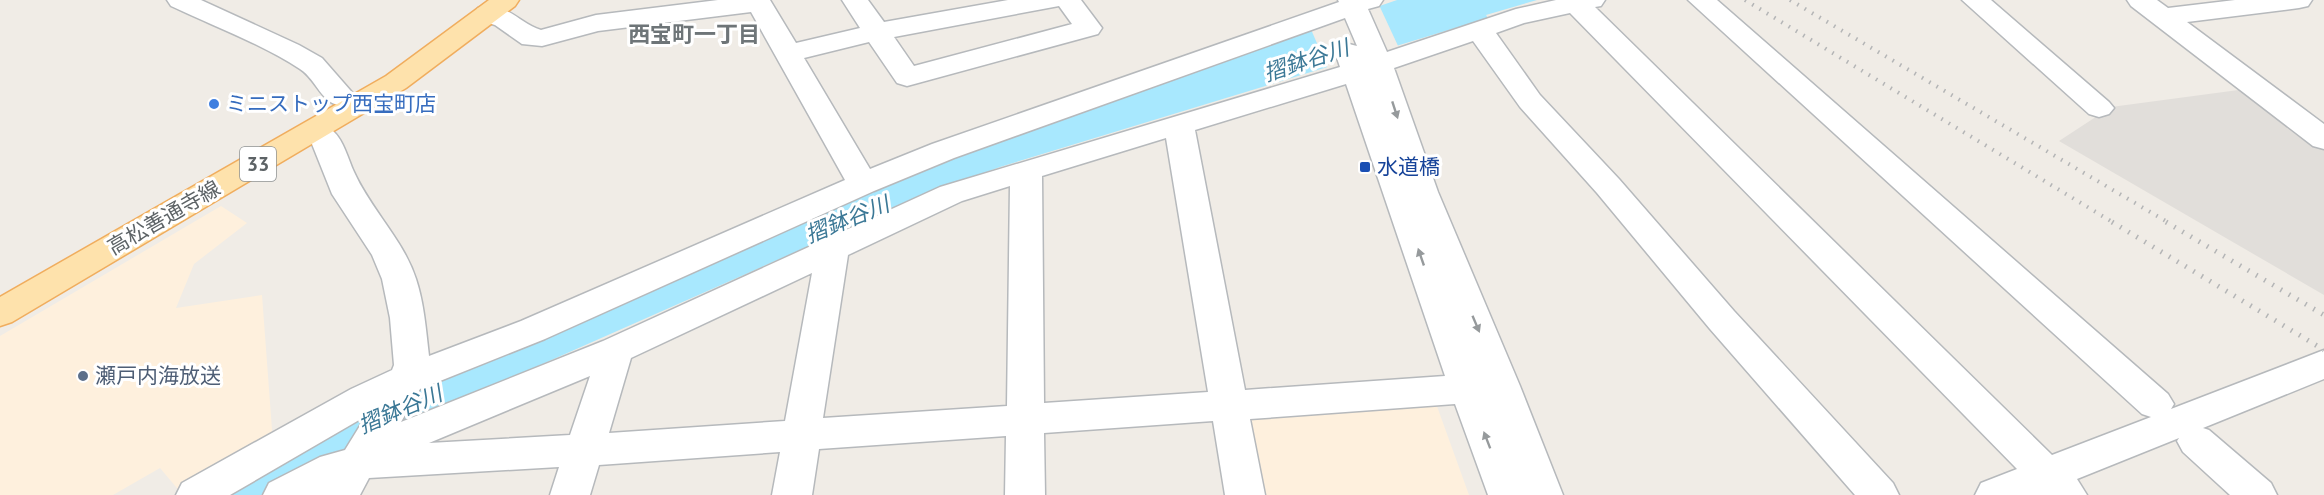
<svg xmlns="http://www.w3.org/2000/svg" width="2324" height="495" font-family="'PT Sans','Noto Sans JP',sans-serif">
<rect width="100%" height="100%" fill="#f0ece6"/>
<path fill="#fef0dd" d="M221 206 247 223 194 264 176 308 262 295 273 443 182 494 160 468 113 495H0V336Z
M1434 398 1469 495H1260L1246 421 1257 411Z"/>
<path fill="#e1deda" d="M2246 89 2324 148V295L2059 141 2111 107Z"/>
<path fill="#a8e8fe" d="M1397 0H1537L1486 15 1488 18 1000 167 929 193 341 453 261 495H205L367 406 957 152Z"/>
<path fill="#f0ece6" d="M1379 5 1399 48 1328 69 1310 27Z"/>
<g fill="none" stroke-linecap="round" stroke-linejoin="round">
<defs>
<path id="minor" d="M167 0H201L299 45 322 58 357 98 352 104C322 112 320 82 300 69 260 43 213 26 171 6Z
M718 0H770L796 43 860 28 842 0H868L884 22 1008 0H1081L1102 28 1098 34 907 86 897 83 869 42 804 58 870 169 932 144 1339 2 1338 0H1383L1379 6 1368 9 1387 52 1516 9 1556 0H1605L1601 6 1595 7 2052 455 2151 417 2142 414 1688 0H1717L2168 394 2174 404 2171 409 2324 350V379L2203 428 2209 430 2271 483 2277 495H2230L2183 452 2177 441 2179 438 2077 479 2087 495H1975L1981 483 2017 469 1570 13 1524 23 1496 33 1540 95 1619 179 1734 311 1893 483 1899 495H1855L1710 329 1597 193 1520 107 1473 41 1394 68 1438 192 1520 386 1563 495H1488L1455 404 1250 419 1265 495H1225L1213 421 1044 433 1045 495H1005L1006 436 819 449 812 495H772L780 452 599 465 590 495H550L559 467 369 478 360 495H263L269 483 320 457 345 450 366 416 230 495H176L182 483 351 389 392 370 394 365 390 318 382 279 372 255 332 194 312 144 300 131 304 124C317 121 324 122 333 131 344 141 348 159 354 172 371 210 403 239 416 279 424 303 426 330 429 356L521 321 845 180 751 12 598 31 542 46 522 44 495 25 478 20 474 14 478 8C508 1 519 24 541 30L596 15ZM1059 6 1072 24 914 66 894 37ZM1345 18 1357 46 1349 44 1339 46 1335 52 1340 67 940 187 603 341 401 422 420 389 545 339 874 191 954 158ZM1346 84 1445 376 1245 390 1195 130ZM1166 138 1208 392 1044 403 1042 176ZM1010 186 1007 406 823 418 848 255 962 201ZM812 273 785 421 609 433 631 358ZM590 376 570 435 429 443Z
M1962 0H1991L2109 102 2114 108 2109 114 2099 117 2089 114Z
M2127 0H2157L2168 8 2235 0H2312L2308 6 2299 8 2187 22 2324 124V149L2313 146 2131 6Z"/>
<path id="major" d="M489 0H519L515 6 406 88 12 322 0 326V297L386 76Z"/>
</defs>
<use href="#minor" stroke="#b6b9bc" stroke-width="3"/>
<use href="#major" stroke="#f0ad5e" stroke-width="3"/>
<use href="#minor" fill="#fff" fill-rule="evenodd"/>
<use href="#major" fill="#fee2ac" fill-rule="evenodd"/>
<path stroke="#b4b5b6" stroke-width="4" stroke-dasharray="1.5 7" stroke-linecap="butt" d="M1745 0 2114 223
M1790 0 2169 223"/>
<path stroke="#b4b5b6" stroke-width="5" stroke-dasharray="1.5 8" stroke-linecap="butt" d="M2112 222 2324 350
M2166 222 2324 315"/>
</g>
<defs><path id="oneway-solid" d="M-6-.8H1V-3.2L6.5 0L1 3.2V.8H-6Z" transform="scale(1.5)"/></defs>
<g fill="#969a9c">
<use href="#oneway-solid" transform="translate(1395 110) rotate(72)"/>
<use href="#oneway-solid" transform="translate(1421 257) rotate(-109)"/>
<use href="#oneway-solid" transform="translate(1476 324) rotate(67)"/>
<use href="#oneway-solid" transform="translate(1487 440) rotate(-111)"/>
</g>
<circle fill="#3f7fe0" stroke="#fff" stroke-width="2" cx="214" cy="104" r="6"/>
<rect fill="#1a4fb4" stroke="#fff" stroke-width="2" x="1359" y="161" width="12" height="12" rx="3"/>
<circle fill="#5c6f8a" stroke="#fff" stroke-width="2" cx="83" cy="376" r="6"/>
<g text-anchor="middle" stroke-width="6" stroke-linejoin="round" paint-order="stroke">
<rect fill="#fff" stroke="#8e9294" stroke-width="1.5" x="240" y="147" width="36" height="34" rx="4.5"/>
<g font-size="20" font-weight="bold" fill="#5d6366">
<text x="258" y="171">33</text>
</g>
<g font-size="21" fill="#366cbe" stroke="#fff" text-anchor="start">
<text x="226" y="111">ミニストップ西宝町店</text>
</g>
<g font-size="21" fill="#164399" stroke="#fff" text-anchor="start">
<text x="1377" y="174">水道橋</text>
</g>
<g font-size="21" fill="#5d6366" stroke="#fff">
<text transform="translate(164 218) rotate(-30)" y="7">高松善通寺線</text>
</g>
<g font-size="21" fill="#4e5e75" stroke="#fff" text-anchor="start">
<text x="95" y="383">瀬戸内海放送</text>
</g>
<g font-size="22" font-weight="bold" fill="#6e7578" stroke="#fff">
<text x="694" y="42">西宝町一丁目</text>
</g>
<g font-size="22" font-style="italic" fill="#3b7896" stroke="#fff">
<text transform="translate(1306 60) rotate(-18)" y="8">摺鉢谷川</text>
<text transform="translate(847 219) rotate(-22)" y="8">摺鉢谷川</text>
<text transform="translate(400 409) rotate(-23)" y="8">摺鉢谷川</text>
</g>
</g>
</svg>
